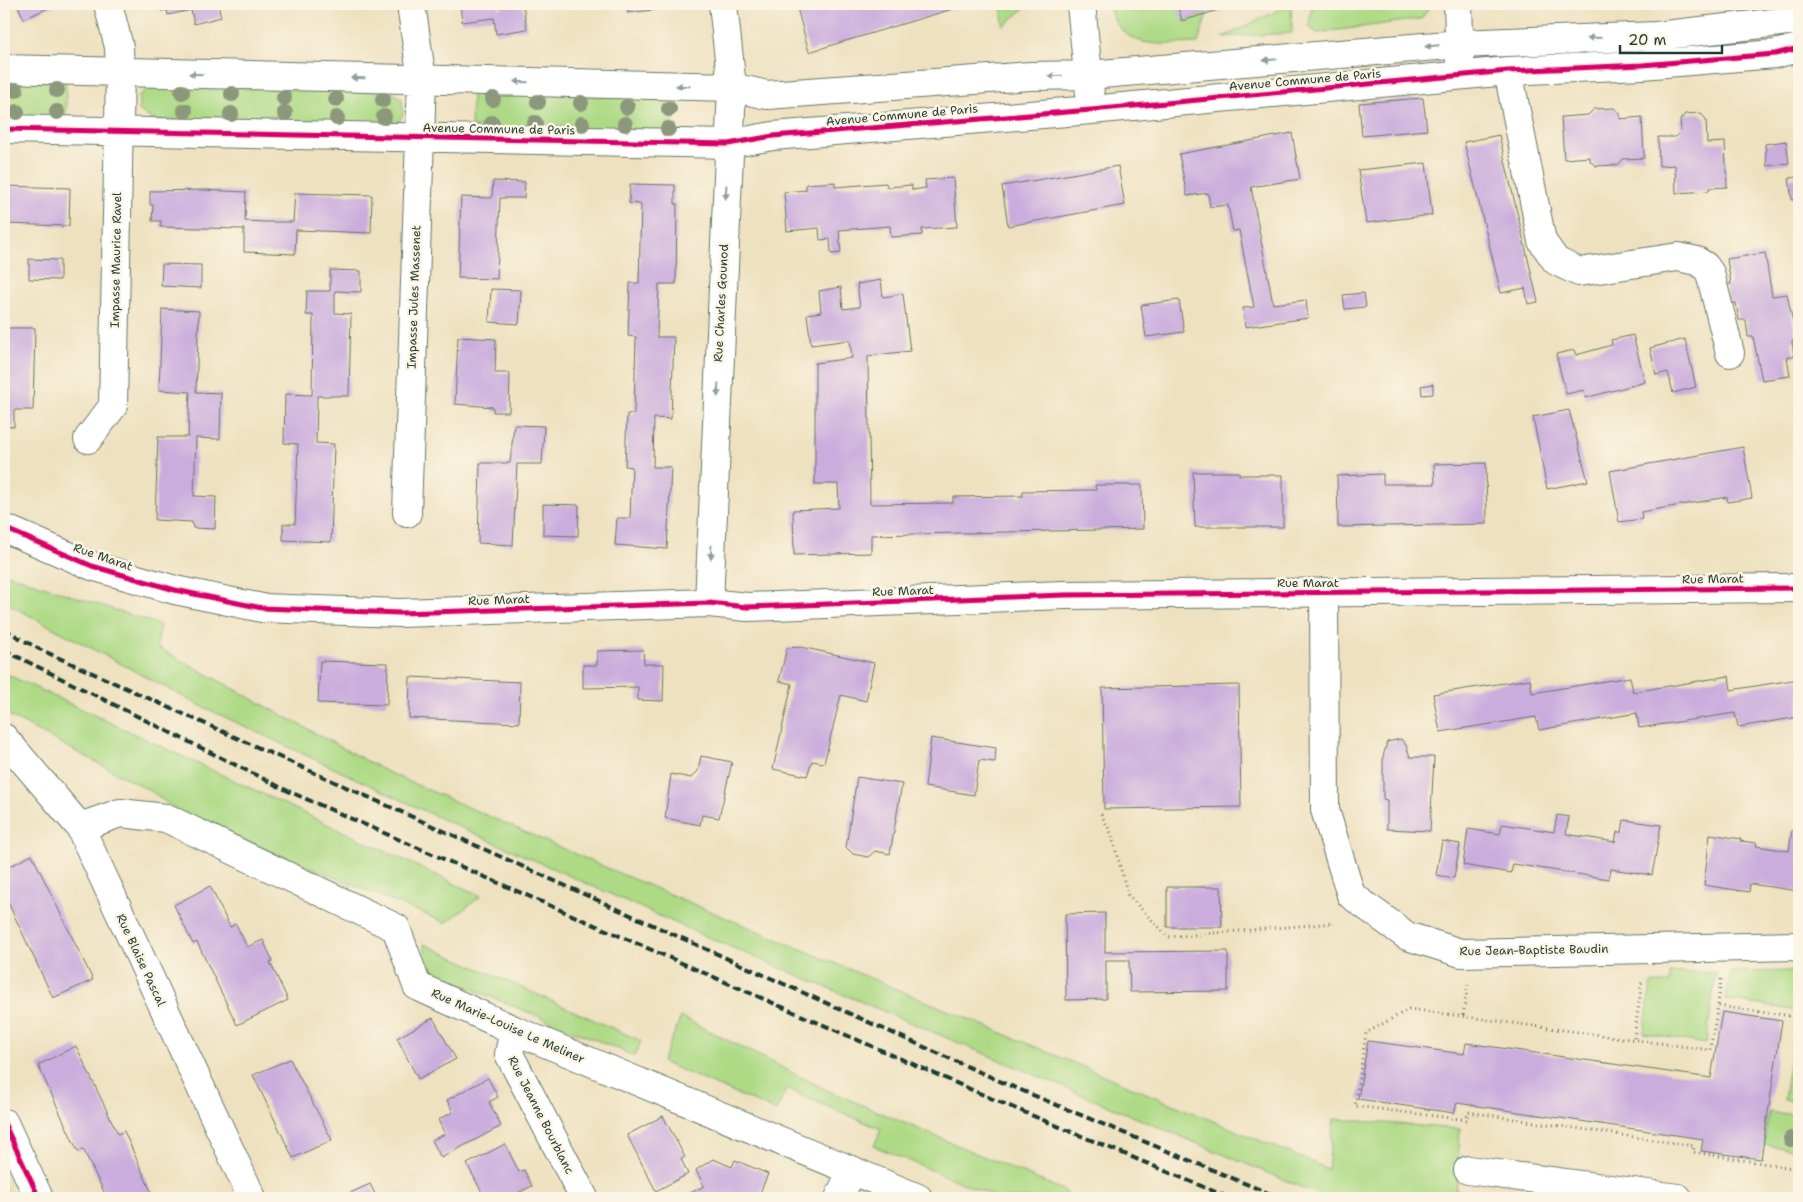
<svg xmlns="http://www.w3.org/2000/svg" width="1803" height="1202" font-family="'Shantell Sans',sans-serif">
<rect width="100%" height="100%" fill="#fcf5e5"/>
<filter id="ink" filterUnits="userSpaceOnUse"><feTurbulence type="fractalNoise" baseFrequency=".02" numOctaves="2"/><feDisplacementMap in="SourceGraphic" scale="10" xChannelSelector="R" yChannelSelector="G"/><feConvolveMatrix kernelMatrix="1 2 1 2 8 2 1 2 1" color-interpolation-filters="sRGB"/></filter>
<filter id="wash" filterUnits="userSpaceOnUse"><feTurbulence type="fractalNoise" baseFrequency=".0096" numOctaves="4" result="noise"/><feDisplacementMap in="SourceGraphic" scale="20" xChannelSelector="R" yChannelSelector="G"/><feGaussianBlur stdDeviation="1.12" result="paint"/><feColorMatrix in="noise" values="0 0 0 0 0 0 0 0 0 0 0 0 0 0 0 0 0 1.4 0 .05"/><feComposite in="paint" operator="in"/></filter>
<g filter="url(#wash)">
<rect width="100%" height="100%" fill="#eee1c0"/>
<path fill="#aeda86" stroke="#668c5d" d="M1001 4H1030L1003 26Z
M1108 4H1177L1183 21 1207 14 1198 43C1158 44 1122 52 1108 4Z
M1291 4 1292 33 1223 37Z
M1312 4H1429V8L1421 19 1317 33 1309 27Z
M4 80 66 82V120L4 119Z
M151 85 392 92 402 99 403 114 396 126 152 120 139 110V96Z
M472 91 674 99 673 135 471 127Z
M4 573 160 625 157 647 385 771 621 874 1328 1169 1334 1119 1460 1129 1456 1197 1459 1198H1327L700 934 444 820 199 705 4 602Z
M4 673 481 896 446 923 182 815 154 793 4 713Z
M424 944 641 1041 635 1056 428 971Z
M1799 971V1011L1726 1000 1730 972Z
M1716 972 1706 1044 1644 1033 1651 983H1670V973Z
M681 1017 829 1091 1065 1191 1071 1198H998L874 1146 881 1129 786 1089 776 1111 662 1062Z
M1795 1021H1799V1102L1784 1100Z
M1769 1112 1799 1115V1159L1791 1149 1764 1145Z"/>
<g id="blocks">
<path fill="#cbaddd" d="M17 4H57L24 19Z
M159 4H218L221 17 194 24 191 10 168 15 167 10 161 11Z
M460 4H498V8L523 5 527 29 496 34 494 18 462 22Z
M627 4H677V7L628 13Z
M796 4H969L809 52Z
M1177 4H1238L1182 21Z
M1423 98 1427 130 1362 136 1359 103Z
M1614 108 1620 113V119L1642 117 1644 158 1623 159 1618 165 1596 166 1590 161V157L1564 159 1561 117 1588 115 1594 109Z
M1700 113 1706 119 1707 143 1725 142 1727 187 1709 188V191L1676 193 1675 165 1659 166 1658 137H1675L1681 131 1680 120 1685 114Z
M1292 133 1300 179 1251 187 1273 304 1306 300 1308 318 1245 327 1243 308 1254 307 1239 230 1233 231 1228 205 1210 207 1208 193 1187 196 1179 154Z
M1499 135 1538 302 1528 304 1525 288 1501 293 1464 142Z
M1786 141 1789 163 1767 166 1765 144Z
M1426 163 1432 215 1366 223 1358 170Z
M1118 166 1125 205 1008 226 1002 186Z
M1799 177V199L1792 200 1789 178Z
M953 178 957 227 922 229V235L891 237 890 226 839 230 841 253 831 254 830 239 820 240 819 228 787 231 784 192 806 190V184L835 182V187L886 183 887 187 912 185V190L926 188 925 180Z
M493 181 525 182 524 198H500L497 279 458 278 461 197 492 198Z
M630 184 675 185V204L677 203 676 284H659L657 337H674L671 419 654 418 653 467H671L667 549 615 545 617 518H630L632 467 625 466 627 414H634L636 337 628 336 629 309 630 283H639L641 204 629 203Z
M4 186 70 188 69 226 4 224Z
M204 190 246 192 245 221 266 222H293L295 193 372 195 371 233 296 230 295 254 244 252V229L160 227 161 221H152L153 205H150V191Z
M1765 253 1772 296 1787 294 1797 341H1792L1794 357H1787L1790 376 1762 380 1753 337H1748L1746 320H1739L1736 303 1728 304 1725 285 1731 284 1727 259Z
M29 259 60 260V280L29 279Z
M162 264 201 265V288L161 286Z
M330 270 361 271V292L335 291V313L351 314 349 396H317L316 443 334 444 331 542 283 540V524H295L298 444 284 443 285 394 312 395 313 315H306L307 291H330Z
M881 280 883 297 903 294 910 351 868 356 870 504 953 503V497L1023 496V491L1096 490 1095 485H1142L1143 529 871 535V553L794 555 793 510 839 508 838 484H815V363L852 358 850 340 811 345 807 314 821 312 819 291 841 287 843 309 860 307 857 284Z
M491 289 521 290 519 324 489 322Z
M1364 293 1366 307 1345 309 1343 295Z
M1179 300 1184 332 1146 337 1141 305Z
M162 309 199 311 196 392 221 393 220 439 196 438 194 496 216 497 215 529 193 528 192 522 155 520 158 437H188L190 392 159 390Z
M4 328H35L33 410H14V427L4 426Z
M1633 335 1645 382 1585 398 1584 390 1566 394 1556 354 1574 350 1576 355 1612 345 1611 340Z
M458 337 496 339 495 373H510L509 412H493V407L455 404Z
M1685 339 1696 387 1673 393 1668 372 1656 375 1650 348Z
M1433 384V394L1422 395 1421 386Z
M1569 410 1588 481 1547 489 1533 417Z
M514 425 544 426 542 464H517L513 545 478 543 480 463H510Z
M1743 447 1752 498 1728 502 1727 497 1641 512 1642 519 1619 522 1610 471Z
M1486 463 1487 524 1338 527 1337 476 1383 474V484H1435L1434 464Z
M1193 472H1239V475H1283V527H1195Z
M543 504 579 505 578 536 543 535Z
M801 647 874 663 866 701 841 695 824 763 812 761 807 776 773 769 792 684 779 681 787 648Z
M643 650 644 664H664L663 701 638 700V687L583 688V665H597V651Z
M320 661 388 663 387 705 318 703Z
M1729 676 1731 690 1799 679V717L1738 727 1735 713 1639 728 1637 713 1539 730 1536 717 1440 732 1433 694 1530 679 1532 693 1630 677 1633 692Z
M410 677 520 682 519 723 409 718Z
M1239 685 1241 807 1104 809 1102 688Z
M931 738 996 748 995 762 979 760 974 795 925 787Z
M1401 739 1406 745 1410 757H1434L1430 831 1387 829V800L1383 799V757L1387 742Z
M701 756 732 762 719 818 702 815 700 825 665 818 671 774 691 778 698 771Z
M857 777 902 784 890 854 875 851 868 857 853 854 846 847Z
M1557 815 1569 817 1566 834 1615 842 1617 832H1622L1624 820 1661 825 1652 875 1611 869 1609 879 1513 864 1511 873 1463 865 1468 829 1500 834 1502 824 1554 832Z
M1792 830 1799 832V891L1750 884 1749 892 1704 885 1710 834 1741 839 1740 841 1757 843 1756 846 1789 851Z
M1442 841 1460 844 1454 878 1436 875Z
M32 855 93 980 53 998 4 894V869Z
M210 886 230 927 236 924 247 947 263 940 273 961 270 962 288 1000 237 1025 197 942 193 944 174 905Z
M1167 887H1221L1222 927H1167Z
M1105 913V952L1228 951V991L1130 992 1129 960H1106V999L1066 1000 1065 914Z
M1722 1012 1782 1021 1761 1159 1701 1151 1703 1139 1457 1103 1454 1113 1358 1099 1368 1041 1464 1054 1466 1043 1711 1078Z
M433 1018 456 1059 418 1079 397 1038Z
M76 1046 118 1134 124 1131 154 1198H107L83 1149 78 1152 38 1065Z
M290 1059 332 1140 293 1158 253 1075Z
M488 1078 498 1097 489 1102 501 1126 441 1158 432 1140 445 1134 438 1120 453 1112 447 1100Z
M663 1116 685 1157 681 1159 688 1174 656 1191 627 1135Z
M505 1144 519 1172 524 1170 532 1186 508 1198H485L467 1164Z
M713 1159 732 1167 735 1160 768 1174 759 1195 753 1198H681L704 1186 696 1170Z
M4 1184 10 1198H4Z
M370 1184 377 1198H339Z"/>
</g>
</g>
<g filter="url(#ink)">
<use href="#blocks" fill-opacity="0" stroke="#677665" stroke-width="1"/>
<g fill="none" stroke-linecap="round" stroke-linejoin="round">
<defs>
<path id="minor" d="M1081 4 1090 94
M1458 4 1460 62
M4 69 732 87 767 95 1030 76 1089 75 1460 44 1656 36 1799 20
M1508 71 1542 241 1556 261 1579 272 1678 257 1697 261 1705 266 1710 273 1730 353
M4 129 728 144 773 136 1091 110 1508 71 1642 65 1775 54 1799 48
M88 439 113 406 120 73 119 47 108 4
M407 513 422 80 411 4
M1324 592 1325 810 1351 895 1407 936 1461 953 1799 946
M709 603 732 87 723 4
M4 738 80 827 252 1198
M80 827 120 813 166 818 396 928 417 986 514 1030 918 1198
M514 1030 509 1054 584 1198
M4 1123 39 1198
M1468 1170 1678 1198
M839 1198 852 1170"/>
<path id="major" d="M4 528 92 566 175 590 262 608 400 613 709 603 747 607 1064 595 1799 588"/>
</defs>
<use href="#minor" stroke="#677665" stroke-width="30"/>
<use href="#major" stroke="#677665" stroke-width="30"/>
<path stroke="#677665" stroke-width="3" stroke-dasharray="1 4" stroke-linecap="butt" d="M1101 814 1111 833 1128 895 1168 937 1334 923
M1718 1005 1721 979
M1463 1015 1468 985
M1799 1017 1718 1006 1710 1050 1409 1009 1366 1033 1355 1106 1467 1120 1468 1112 1694 1146 1693 1152 1799 1169
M1634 1038 1642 981"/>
<use href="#minor" stroke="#fff" stroke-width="28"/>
<use href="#major" stroke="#fff" stroke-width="28"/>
<path stroke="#1f3d34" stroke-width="4" stroke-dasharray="8 4" stroke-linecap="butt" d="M4 629 39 649 1004 1083 1280 1198
M4 650 288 791 995 1100 1230 1198"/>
<defs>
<path id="cycleway" d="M4 129 728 144 773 136 1091 110 1508 71 1642 65 1775 54 1799 48
M4 528 92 566 175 590 262 608 400 613 709 603 747 607 1064 595 1799 588
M4 1123 39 1198"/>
</defs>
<use href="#cycleway" stroke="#fcf5e5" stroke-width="8"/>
<use href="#cycleway" stroke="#d6006c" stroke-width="5"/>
</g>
<g fill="#8c987c">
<circle cx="16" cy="90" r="8"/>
<circle cx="57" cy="90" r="8"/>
<circle cx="182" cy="92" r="8"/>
<circle cx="232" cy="94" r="8"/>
<circle cx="284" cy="98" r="8"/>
<circle cx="336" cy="99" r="8"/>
<circle cx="493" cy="99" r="8"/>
<circle cx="383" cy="100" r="8"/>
<circle cx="538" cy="102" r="8"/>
<circle cx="581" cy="103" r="8"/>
<circle cx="627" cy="107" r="8"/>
<circle cx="669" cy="109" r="8"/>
<circle cx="185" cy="111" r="8"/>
<circle cx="17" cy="112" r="8"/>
<circle cx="57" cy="112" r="8"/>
<circle cx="285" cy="113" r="8"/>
<circle cx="231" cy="114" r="8"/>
<circle cx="384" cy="117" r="8"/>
<circle cx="337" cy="118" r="8"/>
<circle cx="492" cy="123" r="8"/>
<circle cx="535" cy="123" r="8"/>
<circle cx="582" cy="124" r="8"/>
<circle cx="625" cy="124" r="8"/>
<circle cx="668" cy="129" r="8"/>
<circle cx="1791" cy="1139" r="8"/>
</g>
<defs><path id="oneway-solid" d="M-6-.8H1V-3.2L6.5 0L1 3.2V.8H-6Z" transform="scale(1.25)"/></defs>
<g fill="#8f9e9a">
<use href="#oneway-solid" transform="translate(1594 38) rotate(178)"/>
<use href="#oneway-solid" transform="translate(1432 46) rotate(175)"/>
<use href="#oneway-solid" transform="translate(1270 60) rotate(175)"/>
<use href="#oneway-solid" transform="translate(196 74) rotate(-179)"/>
<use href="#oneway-solid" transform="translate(1055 76) rotate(179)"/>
<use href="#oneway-solid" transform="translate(358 78) rotate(-179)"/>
<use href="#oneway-solid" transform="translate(521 82) rotate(-179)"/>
<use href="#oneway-solid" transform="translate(683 86) rotate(-179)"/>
<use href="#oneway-solid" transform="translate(726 192) rotate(93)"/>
<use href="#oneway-solid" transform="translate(718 390) rotate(93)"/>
<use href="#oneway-solid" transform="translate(711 552) rotate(93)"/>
</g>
</g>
<g text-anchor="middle" stroke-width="5" stroke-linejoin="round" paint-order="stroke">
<g font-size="12" fill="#1f3d34" stroke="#fcf5e5">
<text transform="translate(1305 80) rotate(-5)" y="4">Avenue Commune de Paris</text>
<text transform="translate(902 115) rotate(-5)" y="4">Avenue Commune de Paris</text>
<text transform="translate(499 129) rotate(1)" y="4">Avenue Commune de Paris</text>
<text transform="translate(116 260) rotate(-89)" y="4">Impasse Maurice Ravel</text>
<text transform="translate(414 297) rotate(-88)" y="4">Impasse Jules Massenet</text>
<text transform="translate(721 303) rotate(-87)" y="4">Rue Charles Gounod</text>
<text transform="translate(103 557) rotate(19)" y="4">Rue Marat</text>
<text transform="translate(1713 579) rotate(-1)" y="4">Rue Marat</text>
<text x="1308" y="587">Rue Marat</text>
<text transform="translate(903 591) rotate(-2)" y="4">Rue Marat</text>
<text transform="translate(499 600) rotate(-2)" y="4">Rue Marat</text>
<text transform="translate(1534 950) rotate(-1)" y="4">Rue Jean-Baptiste Baudin</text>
<text transform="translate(141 960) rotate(65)" y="4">Rue Blaise Pascal</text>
<text transform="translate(508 1026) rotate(24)" y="4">Rue Marie-Louise Le Meliner</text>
<text transform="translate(541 1115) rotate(63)" y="4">Rue Jeanne Bourblanc</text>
</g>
</g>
<rect width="1803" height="1202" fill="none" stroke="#fcf5e5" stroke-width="20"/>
<path d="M1620 45v8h102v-8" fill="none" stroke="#1f3d34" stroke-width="2.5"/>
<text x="1628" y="45" font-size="15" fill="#1f3d34" stroke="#fcf5e5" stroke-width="4" paint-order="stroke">20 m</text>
</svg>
